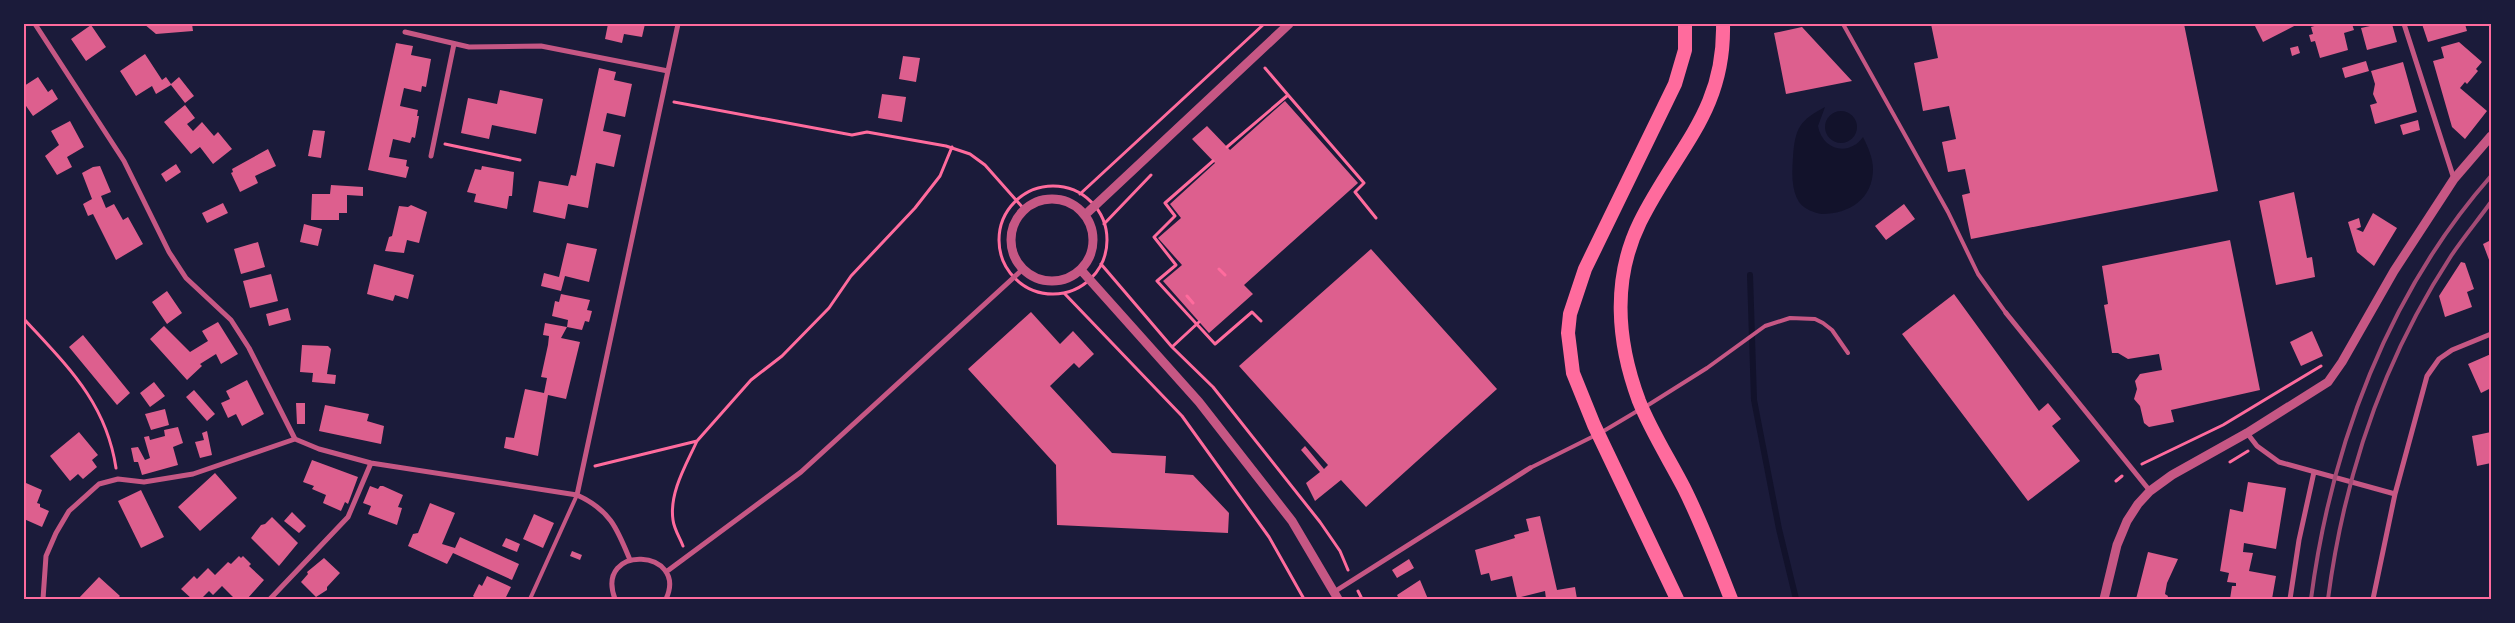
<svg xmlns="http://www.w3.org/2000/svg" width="2515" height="623" font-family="'Asap Condensed',sans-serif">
<rect width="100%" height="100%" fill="#1b1b3a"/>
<path fill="#12122b" d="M1825 107 1818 126C1822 150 1849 157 1863 137 1868 147 1873 158 1873 169 1873 199 1849 214 1822 214 1814 213 1804 209 1799 202 1791 189 1792 172 1793 157 1795 128 1800 120 1825 107Z
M1825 127a16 16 0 1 1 32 0a16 16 0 1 1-32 0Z"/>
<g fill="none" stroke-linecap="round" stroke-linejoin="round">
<path stroke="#12122b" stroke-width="6" d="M1750 275 1754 400 1779 529 1796 599"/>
</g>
<path fill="#dd5f8e" d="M144 24H192L193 31 156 34Z
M608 24H645L642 37 624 34 622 43 605 39Z
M1931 24H2184L2218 191 1971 239 1962 195 1970 193 1965 169 1948 172 1942 142 1956 139 1949 106 1923 111 1914 63 1938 58Z
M2254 24H2298L2263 42Z
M2321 24H2352L2354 30 2344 33 2348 50 2320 58 2315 41 2311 42 2309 35 2313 34 2311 27Z
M2379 24H2392L2397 42 2367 50 2361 28Z
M2422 24H2465L2467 31 2428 42Z
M91 25 106 47 86 61 71 39Z
M1802 27 1852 81 1786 94 1774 33Z
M2459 42 2482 62 2476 69 2478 71 2467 84 2465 82 2460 88 2487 111 2465 139 2452 127 2433 61 2444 58 2441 47Z
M396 43 413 46 411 55 431 59 426 87 422 86 421 92 404 88 400 106 418 110 417 116H419L415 138 412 137 410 143 393 139 389 157 407 160 406 166 409 167 406 178 368 170Z
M2298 46 2300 53 2292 56 2290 48Z
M145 54 162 80 166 77 171 84 179 77 194 96 185 103 171 85 156 94 152 86 136 96 120 71Z
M903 56 920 58 916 82 899 79Z
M2366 61 2369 71 2345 78 2342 68Z
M2403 62 2417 112 2375 124 2370 105 2377 103 2373 94 2375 84 2371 71Z
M599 68 616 72 614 80 632 84 625 117 607 113 603 131 621 135 614 167 596 163 588 208 568 204 565 219 533 212 539 181 568 186 571 175 576 176Z
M38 77 48 92 52 89 58 99 33 116 24 103V86Z
M500 90 543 99 536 134 492 125 489 139 461 133 468 98 497 104Z
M882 94 906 97 902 122 878 118Z
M1285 101 1358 183 1244 285 1253 294 1209 333 1163 281 1182 265 1158 238 1181 218 1170 204 1215 163 1192 139 1207 126 1230 150Z
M185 105 195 118 187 124 193 131 202 122 214 136 218 132 232 149 213 164 200 147 191 154 164 122Z
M2418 120 2420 130 2403 135 2400 125Z
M70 121 84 147 67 157 72 167 57 175 45 156 59 145 51 131Z
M313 130 325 131 321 158 308 156Z
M268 149 276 166 255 176 258 183 240 192 231 173 233 172 232 169Z
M176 164 181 172 166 182 161 174Z
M100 166 111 192 101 196 106 208 114 204 123 220 128 217 143 244 116 260 93 214 88 216 83 204 92 199 82 173 93 167Z
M482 166 514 172 512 196H509L507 209 474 202 476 194 467 192 475 169 481 170Z
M331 185 363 187V196L347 195V213H339V220H311L312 194H330Z
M2294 192 2307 258 2312 257 2315 277 2276 285 2259 201Z
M223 203 228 213 207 223 202 213Z
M1904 204 1915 219 1886 240 1875 226Z
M411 205 427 212 419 243 407 240 404 253 385 251 389 237 392 236 399 206 408 207Z
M2373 213 2397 228 2374 266 2357 252 2348 222 2359 218 2361 227 2356 229 2363 232Z
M304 224 322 229 318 246 300 242Z
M2230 240 2260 390 2171 410 2174 422 2149 427 2144 423 2140 406 2134 399 2137 389 2135 381 2140 374 2162 370 2159 354 2128 359 2118 353H2112L2104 305 2108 304 2102 266Z
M2491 240V265L2483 244Z
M258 242 265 267 241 274 234 249Z
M567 243 597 249 589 282 565 276 561 291 541 286 544 273 559 277Z
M1371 249 1497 389 1366 507 1341 480 1315 501 1306 483 1320 472 1301 450 1305 446 1324 469 1328 465 1239 366Z
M2461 262 2465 263 2474 289 2467 292 2472 307 2445 317 2439 296Z
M374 264 414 275 408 299 395 295 393 301 367 294Z
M271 274 278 301 250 308 243 281Z
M167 291 182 313 167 324 152 302Z
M561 294 590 300 587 310 592 311 589 322 585 321 582 330 567 327 561 338 580 342 566 399 548 395 538 456 504 448 506 437 514 438 525 389 544 393 547 378 541 377 548 345 549 336 543 335 545 323 567 327 568 320 552 316 555 301 559 302Z
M1954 294 2039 411 2048 403 2061 419 2052 426 2080 461 2028 501 1902 334Z
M288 308 291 320 269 326 266 314Z
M1031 312 1060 344 1073 331 1094 354 1079 368 1074 363 1050 386 1112 453 1166 456 1165 473 1193 475 1229 513 1228 533 1057 525 1056 465 968 369Z
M218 322 238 354 221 364 216 354 200 364 202 366 187 380 150 339 164 326 190 352 208 341 202 331Z
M2312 331 2323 356 2301 366 2290 342Z
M83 335 130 393 117 405 69 347Z
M302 345 328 346 331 349 327 374 336 375 335 384 312 382 313 373 300 372Z
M2491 354V388L2481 393 2468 364Z
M247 380 264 414 242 426 236 414 228 418 221 403 230 399 226 391Z
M154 382 165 396 150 407 140 393Z
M194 390 215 414 207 421 186 397Z
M296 403H305V424H297Z
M325 405 369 414 367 421 384 426 381 444 319 431Z
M165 409 169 425 151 430 145 414Z
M178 427 183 443 173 447 178 465 142 475 138 462H134L131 448 138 447 145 460 150 458 144 437 149 436 150 440 165 436 164 430Z
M207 431 212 455 200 458 195 442 204 440 202 433Z
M79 432 98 455 92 460 97 467 83 479 78 474 70 481 50 456Z
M2491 432V463L2477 466 2472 436Z
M312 460 358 477 348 504 345 502 341 511 323 503 326 495 312 489 314 486 303 482Z
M215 473 237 498 200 531 178 507Z
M2248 482 2286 488 2276 549 2244 543 2243 552 2253 553 2249 571 2276 576 2272 599H2230L2232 586H2236V583L2227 582 2229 573 2220 571 2230 509 2243 512Z
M26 483 42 490 37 503 40 504V507L49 511 42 527 24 519Z
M370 486 378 489 380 486H383L403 495 398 507 402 508 397 525 368 514 371 506 363 503Z
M141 490 164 537 141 548 118 501Z
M430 503 455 513 442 544 455 548 460 537 519 564 512 580 453 553 447 564 408 546 413 534 418 533Z
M292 512 306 526 299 533 284 521Z
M534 514 554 523 543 548 523 539Z
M1540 516 1557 590 1575 587 1577 599H1546L1545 591 1517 598 1512 576 1491 581 1489 573 1481 575 1475 550 1515 538 1514 535 1529 531 1526 519Z
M272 517 298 543 279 566 251 538 261 525 265 524Z
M506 538 520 544 517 552 502 546Z
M572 551 582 555 580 560 570 556Z
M2148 552 2178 559 2167 583 2165 594 2168 596 2167 599H2136Z
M239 556 241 558 243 556 251 564 249 566 264 580 247 599H235L222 586 213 595 209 591 201 599H192L181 589 194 576 197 579 208 568 215 575 228 562 231 564Z
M324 558 340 573 327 587V590L316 597 301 582 308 574 307 572Z
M1409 559 1414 568 1397 578 1392 570Z
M487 576 511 587 505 599H476L473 596 479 584 482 586Z
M99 577 120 596 117 599H78Z
M1420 580 1428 599H1399L1397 595Z"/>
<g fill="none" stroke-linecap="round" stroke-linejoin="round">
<path stroke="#ff6b9d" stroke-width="3" d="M1265 68 1288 95
M674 102 852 135 867 132 946 146 970 154 985 165 1024 209
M445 144 520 160
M1227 147 1288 95 1364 183 1355 192 1376 218
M1213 161 1165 203 1175 216 1154 237 1176 265 1157 281 1215 344 1252 312 1261 321
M999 240a54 54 0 1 1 108 0a54 54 0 1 1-108 0Z
M1080 194 1264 24
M1104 224 1151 175
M1101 264 1172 347
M1219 269 1225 275
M1064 293 1182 416 1269 537 1304 599
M1187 296 1193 303
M24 319C67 366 106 402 116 468
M1199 322 1172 347 1213 387 1320 522 1340 551 1348 570
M2230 462 2248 451
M2142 464 2223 425 2321 366
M595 466 697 441 751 380 782 356 829 308 851 276 915 208 940 176 952 147
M2116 481 2122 476
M683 546C680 538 674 529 673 520 669 493 686 465 697 441
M1358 591 1362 599"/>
<path stroke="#c65784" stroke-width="4" d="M1843 24 1948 212 1978 274 2006 313
M1645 407 1707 368 1765 326 1790 318 1815 319 1823 323 1832 330 1848 353
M1602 432 1639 410
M1530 468 1596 435
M530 599 577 495"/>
<path stroke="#c65784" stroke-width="5" d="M35 24 124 161 169 252 186 278 231 320 249 348 295 439
M2404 24 2454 179
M405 32 469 47 541 46 668 71
M431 156 454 44
M2006 313 2150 491
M2247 433 2257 446 2279 462 2395 494
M577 495 678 24
M666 572 801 472 1023 269
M1334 592 1530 468
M43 599 46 556 56 533 69 511 99 484 118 479 144 482 193 474 295 439 319 449 371 463 577 495C610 510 617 528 630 560
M270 599 348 517 371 463
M615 599C594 543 689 549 666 599
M2290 599 2299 540 2314 472
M2373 599 2395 494 2427 376 2439 359 2452 350 2491 334"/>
<path stroke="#c65784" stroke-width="9" d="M1011 240a41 41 0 1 1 82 0a41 41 0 1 1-82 0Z
M1086 214 1289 24
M1081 270 1199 402 1292 521 1338 599
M2104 599 2117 545 2127 521 2138 504 2150 491 2172 475 2247 433 2328 382 2342 362 2394 271 2454 179 2491 136"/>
<path stroke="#ff6b9d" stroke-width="14" d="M1723 24C1725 112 1676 149 1640 222 1612 279 1617 342 1639 401 1651 431 1669 459 1684 488 1702 524 1716 561 1731 599
M1677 599 1594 425 1573 373 1568 333 1570 314 1585 269 1675 84 1685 50V24"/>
<path stroke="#a44b75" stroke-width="4" d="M2311 599C2331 446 2388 293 2491 176
M2328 599C2344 477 2383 360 2451 256 2463 238 2478 220 2491 202"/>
</g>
<rect width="2515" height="623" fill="none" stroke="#1b1b3a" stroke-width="50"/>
<rect x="25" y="25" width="2465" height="573" fill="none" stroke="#ff6b9d" stroke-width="2"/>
</svg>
